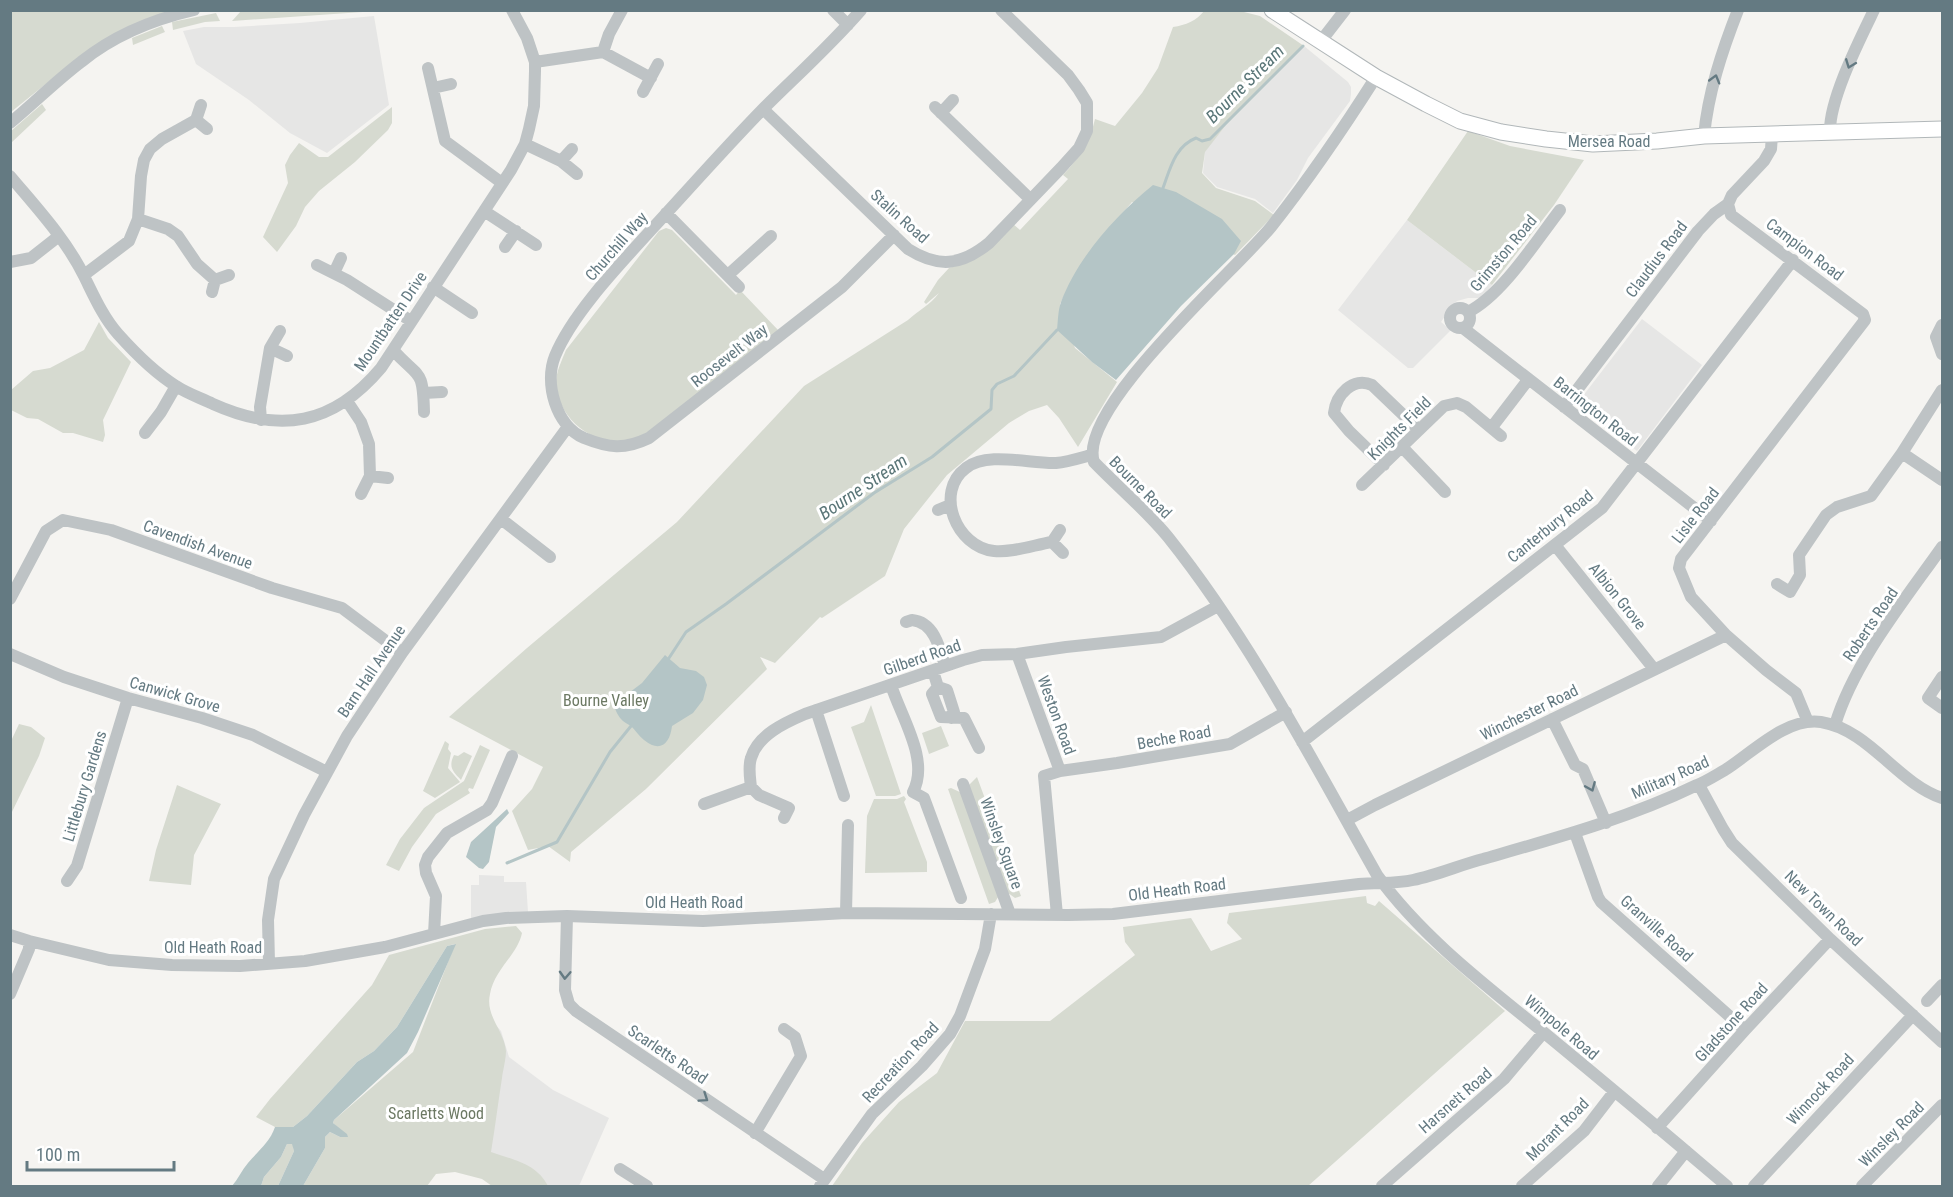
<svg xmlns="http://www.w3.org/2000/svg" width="1953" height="1197" font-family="'Roboto Condensed',sans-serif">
<rect width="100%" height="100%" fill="#f5f4f1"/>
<path fill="#e6e6e5" d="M374 16 389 105 327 153 290 133 249 100 196 64 183 31 204 27H234L300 23Z
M1304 46 1348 82 1351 87V94L1350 101 1308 158 1297 180 1273 213 1255 199 1217 187 1203 173 1205 151 1226 125Z
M1407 220 1492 285 1481 298H1468L1457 301 1451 307 1441 322 1448 328 1452 325 1454 327 1413 368H1408L1338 310Z
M1642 319 1702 365 1637 451 1576 405Z
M479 875 504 876V882H526L528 912 471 919V885H479Z
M489 1009 495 1024 501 1031 509 1057 553 1090 609 1118 579 1186H526L484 1156Z"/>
<path fill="#d6dad0" d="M11 11H181L83 54 11 112Z
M241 11V10L377 11 232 21Z
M1204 11H1240L1260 16 1304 46 1226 125 1205 152 1202 173 1216 188 1255 201 1274 215 1235 255 1132 202C1103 236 1080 263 1060 304L1075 348 1117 382 1078 447 1059 418 1047 405 1029 411 1009 423 947 475 904 529 885 576 822 618 820 617 775 663 760 657 767 669 646 789 571 852 570 862 548 846 528 850 512 811 532 789 543 767 449 717 527 648 677 522 804 386 908 320C919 310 930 305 939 293L926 304 924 302 938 280 949 268 971 261 1013 224 1020 230 1068 179 1063 175C1079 158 1090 142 1095 119L1115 126 1142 93 1158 68 1173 27C1186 25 1196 21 1204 11Z
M216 13 220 21 205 22 173 30 172 22Z
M162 26 165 32 133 45 132 38Z
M42 104 46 110 11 143V131Z
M392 107V123L388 130 355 162 319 191 305 207 296 226 277 252 263 237 288 183 285 165 290 155 299 143 319 157H328Z
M1468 131 1510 146 1584 160 1554 205 1492 285 1407 220Z
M666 228 672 230 736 295 740 290 779 331 652 430C644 434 636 439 626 441 591 446 557 417 556 382 556 372 562 360 566 350L659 231Z
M99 322 108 338 131 362 103 420 105 435 103 442 73 433H63L38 419 27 418 11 410V390L33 371 50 368 84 350Z
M871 705 901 794 895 796H876L851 727 864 722Z
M19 724 31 727 45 738 39 756 11 814V741Z
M941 726 949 746 929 754 922 733Z
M445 741 449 744 448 749 451 753 448 768 460 782 435 798 423 791Z
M480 745 490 750 473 789 469 788 468 790 470 793 436 814 412 847 399 871 386 865 400 839 424 808 464 781Z
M464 752 472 756 461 780C453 772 448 767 454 755L458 756Z
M977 777 1021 896 1015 898 1004 890 969 785Z
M177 785 221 804 194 855 191 885 149 881 156 850Z
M951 788 962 793 1000 894 995 902 989 904 948 789Z
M904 796 906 799 904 802 927 862V872L865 873 867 816 874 799H897Z
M1366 896 1367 903 1375 906 1379 901 1505 1011 1308 1186H832L862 1143 899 1102 937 1073 965 1021H1050L1135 955 1125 942 1123 927 1191 918 1211 951 1242 939 1227 923 1229 913Z
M516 926 522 933C518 954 494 970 490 994 485 1016 504 1030 506 1051 506 1059 503 1070 502 1078 498 1103 495 1128 491 1152 514 1160 537 1164 548 1186H492L482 1179 455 1172 436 1174 427 1186H303L325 1148V1137L330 1132 340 1137 341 1131 333 1123 334 1120 413 1052 455 944 447 946 397 1027 374 1051 357 1062 307 1116 293 1127H275L256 1117 270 1099 372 985 389 955 485 929Z
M287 1144H293L294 1151 278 1186H261L264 1177 281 1157Z"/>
<path fill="#b4c5c6" d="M1153 185 1176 192 1222 219 1241 241 1234 254 1181 306 1116 380 1092 362 1057 330C1058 321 1058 310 1061 302 1078 257 1116 215 1153 185Z
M665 655 680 668 696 671 704 677 707 685 703 700 693 713 672 726C670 744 660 753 644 740 639 736 635 730 631 726 628 724 625 723 623 721 618 717 616 710 613 705L642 683Z
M507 809 509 813 496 827 489 862 483 869 479 868 466 857 471 842Z
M456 944 418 1032 407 1053 334 1120 333 1123 347 1134 348 1137H340L330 1132 325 1137V1148L303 1186H278L294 1151 292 1144H287L281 1157 264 1177 261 1186H232C238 1179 242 1170 248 1163 258 1151 270 1142 275 1127H293L307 1116 357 1062 374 1051 397 1027 447 946Z"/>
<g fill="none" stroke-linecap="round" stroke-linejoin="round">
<path stroke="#b4c5c6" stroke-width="3" d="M1163 188C1170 169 1175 146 1196 138L1202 141 1210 139 1303 46
M669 658 686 632 726 604 874 493 932 457 991 409 992 390 997 384 1014 376 1057 330
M507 863 557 842 610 752 631 726"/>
<defs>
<path id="major" d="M1272 10 1376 77 1426 104 1460 121 1501 132 1546 139 1593 144 1657 141 1704 136 1942 129"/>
</defs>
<use href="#major" stroke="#b1b7b9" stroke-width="17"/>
<path stroke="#bec3c5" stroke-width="12" d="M833 10 848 25
M861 10C830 46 795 77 762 110 724 149 688 190 651 230 620 264 572 314 555 356 544 383 556 426 584 438 609 448 624 450 649 438L842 287 894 235
M1321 41 1345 10
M603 52 609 34 622 10
M535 62 603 52 651 78
M428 68 445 141 502 183
M1376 77C1343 129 1309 179 1271 227 1237 269 1076 409 1094 462 1118 487 1146 510 1168 537 1251 641 1312 760 1377 875 1421 936 1484 984 1542 1031 1604 1082 1666 1134 1727 1186
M433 88 451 84
M643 92 658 64
M935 107 1030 199
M763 109 908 249C938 268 961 266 989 243L1061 168 1079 148 1087 131V103L1079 90 1068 75 1001 10
M941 113 953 100
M196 120 207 129
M10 123C34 103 56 81 81 62 113 36 155 19 194 10
M1830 132C1829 100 1859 41 1874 10
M1704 136C1708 93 1722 51 1738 10
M525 144 561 161 577 174
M561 161 572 149
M10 176C36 207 66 239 84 276 94 296 103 317 118 334 135 353 155 373 176 386 188 394 201 398 213 404 280 434 333 425 381 368L511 170 525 144 529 129 534 106 535 71V62L527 38 512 10
M1728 204 1731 215 1863 314 1865 320 1691 546 1681 559 1679 568 1691 597 1726 635 1766 670 1796 693 1808 722
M484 211 536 245
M666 213 739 287
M138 219 168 229 178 236 197 264 215 280 229 275
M505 247 516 231
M10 262 31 258 59 236
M317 265 347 280 411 321
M334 273 341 258
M84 275 129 241 138 219 141 176 144 160 150 149 162 139 196 120 201 105
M728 275 771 236
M433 287 472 313
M212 292 215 280
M1450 318a10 10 0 1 1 20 0a10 10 0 1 1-20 0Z
M1468 312C1502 295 1536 241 1560 210
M1942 325 1936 337 1942 354
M1463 328 1711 521
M270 348 287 356
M393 350C419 379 423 367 424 412
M1942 390 1902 453 1942 480
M424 393 442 392
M347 401 361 422 369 444 370 476 361 494
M1564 407 1698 231 1714 214 1728 204 1732 195 1764 161 1771 149 1772 135
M261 420 260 407 270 348 280 331
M1492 427 1528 380
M145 433 161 412 176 386
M1402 447 1445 492
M1384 465 1349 431 1334 413C1336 395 1353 376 1372 385L1419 430
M370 476 388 478
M1362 485 1444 406 1457 403 1466 407 1501 436
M938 510 950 505
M501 519 550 557
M1060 530 1052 542C1034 545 1012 553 994 551 956 547 934 492 966 468 987 451 1030 464 1056 463 1067 462 1080 458 1091 455
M1052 542 1063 553
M1555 545 1654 669
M1777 584 1790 592 1800 575 1799 555 1826 515 1837 507 1871 496 1902 453
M10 599 46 531 63 520 111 530 272 588 342 608 402 653
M906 622 912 620C934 622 940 648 945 666
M10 654 64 677 128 698 202 718 253 735 327 772
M1017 654 1060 771 1044 776 1057 915
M933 671 938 687 932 694 941 717 964 718 979 748
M1942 677 1928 698 1942 708
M891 685C901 717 930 760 913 792L924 798 961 898
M938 687 947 690 954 712 951 718
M816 710 844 796
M1552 719 1575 765 1583 769 1606 823
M1835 725C1854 662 1904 601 1942 547
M1302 742 1602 508 1793 260
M1060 771 1117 763 1230 744 1286 712
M963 784 1010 914
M1699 785 1723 829 1732 843 1830 939 1942 1042
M704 804 751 787
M784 818 789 808 759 795 751 787C750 778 748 767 751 758 758 735 784 723 805 714L963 660 982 655 1017 654 1066 647 1161 637 1218 606
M1347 820 1375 805 1726 635
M1575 833 1598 897 1601 902 1745 1030
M67 881 77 866 128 698
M846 913 848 825
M567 916 565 990 569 1004 576 1011 824 1179
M434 934 436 896 426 873 425 865 428 857 447 833 487 810 492 803 512 756
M10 935 29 941 109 960 172 965 240 966 305 961 385 947 483 921 506 918 567 916 703 921 846 913 1068 915 1113 914 1359 884C1377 882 1395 884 1413 880 1437 875 1460 865 1483 859 1556 838 1629 818 1697 785 1707 781 1716 775 1725 770 1752 753 1786 717 1821 722 1870 730 1897 783 1942 798
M269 963 268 920 274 879 304 815 347 736 402 653 567 428
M10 994 29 949V941
M1927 1001 1942 985
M1657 1128 1745 1030 1830 939
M755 1133 801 1056 795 1037 784 1029
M620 1169 647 1186
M820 1186 872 1114 922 1066 950 1034 960 1016 985 949 991 914
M1382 1186 1504 1079 1543 1033
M1522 1186 1584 1131 1614 1092
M1658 1186 1686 1151
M1754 1186 1913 1015
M1862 1186 1942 1105"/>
<use href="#major" stroke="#fff" stroke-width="15"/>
</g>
<defs><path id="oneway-chevron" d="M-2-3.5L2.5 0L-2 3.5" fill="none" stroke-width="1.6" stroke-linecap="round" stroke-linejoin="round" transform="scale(1.5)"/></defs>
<g stroke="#647a82">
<use href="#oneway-chevron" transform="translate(1850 64) rotate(111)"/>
<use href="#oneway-chevron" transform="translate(1715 79) rotate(-74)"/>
<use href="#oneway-chevron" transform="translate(1591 787) rotate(67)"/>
<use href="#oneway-chevron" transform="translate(565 975) rotate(93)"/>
<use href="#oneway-chevron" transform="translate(704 1098) rotate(34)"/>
</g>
<g text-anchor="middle" stroke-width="6" stroke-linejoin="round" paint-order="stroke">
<g font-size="16" fill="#647a82" stroke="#fff">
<text x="1609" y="147">Mersea Road</text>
<text transform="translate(900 216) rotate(42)" y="6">Stalin Road</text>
<text transform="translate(616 246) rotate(-49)" y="6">Churchill Way</text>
<text transform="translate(1805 249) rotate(37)" y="6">Campion Road</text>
<text transform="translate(1503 253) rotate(-50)" y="6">Grimston Road</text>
<text transform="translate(1656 259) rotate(-53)" y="6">Claudius Road</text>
<text transform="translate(390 321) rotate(-56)" y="6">Mountbatten Drive</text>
<text transform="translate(729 355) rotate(-38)" y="6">Roosevelt Way</text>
<text transform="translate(1596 411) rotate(38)" y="6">Barrington Road</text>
<text transform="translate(1399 428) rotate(-45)" y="6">Knights Field</text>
<text transform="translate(1141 487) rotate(45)" y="6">Bourne Road</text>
<text transform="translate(1695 515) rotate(-52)" y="6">Lisle Road</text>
<text transform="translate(1550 526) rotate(-39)" y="6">Canterbury Road</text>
<text transform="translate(198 544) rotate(20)" y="6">Cavendish Avenue</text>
<text transform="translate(1618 596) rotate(51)" y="6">Albion Grove</text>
<text transform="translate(1870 624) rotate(-56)" y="6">Roberts Road</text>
<text transform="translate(922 657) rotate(-19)" y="6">Gilberd Road</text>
<text transform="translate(371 671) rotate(-56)" y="6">Barn Hall Avenue</text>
<text transform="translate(175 694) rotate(16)" y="6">Canwick Grove</text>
<text transform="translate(1529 712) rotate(-26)" y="6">Winchester Road</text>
<text transform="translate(1057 715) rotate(70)" y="6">Weston Road</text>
<text transform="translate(1174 737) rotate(-10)" y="6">Beche Road</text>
<text transform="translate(1670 777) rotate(-24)" y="6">Military Road</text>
<text transform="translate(84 786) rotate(-73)" y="6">Littlebury Gardens</text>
<text transform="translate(1002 843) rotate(70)" y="6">Winsley Square</text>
<text transform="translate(1177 889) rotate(-7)" y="6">Old Heath Road</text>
<text x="694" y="908">Old Heath Road</text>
<text transform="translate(1824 908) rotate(44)" y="6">New Town Road</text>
<text transform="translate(1657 928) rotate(42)" y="6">Granville Road</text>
<text x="213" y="953">Old Heath Road</text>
<text transform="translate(1731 1022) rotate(-48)" y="6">Gladstone Road</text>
<text transform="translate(1562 1027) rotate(40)" y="6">Wimpole Road</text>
<text transform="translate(668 1054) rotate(34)" y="6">Scarletts Road</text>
<text transform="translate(900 1062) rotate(-47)" y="6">Recreation Road</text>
<text transform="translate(1820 1089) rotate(-47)" y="6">Winnock Road</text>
<text transform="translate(1455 1100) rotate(-41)" y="6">Harsnett Road</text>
<text transform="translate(1557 1129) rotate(-45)" y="6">Morant Road</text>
<text transform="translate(1891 1134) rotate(-45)" y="6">Winsley Road</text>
</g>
<g font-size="16" fill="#6c7963" stroke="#fff">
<text x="606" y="706">Bourne Valley</text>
<text x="436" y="1119">Scarletts Wood</text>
</g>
<g font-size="18" font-style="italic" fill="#5a7678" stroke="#fff">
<text transform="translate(1245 84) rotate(-45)" y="6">Bourne Stream</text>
<text transform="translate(863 487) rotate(-34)" y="6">Bourne Stream</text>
</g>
</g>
<rect width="1953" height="1197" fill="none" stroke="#647a82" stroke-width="24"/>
<path d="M27 1161v9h147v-9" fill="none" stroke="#647a82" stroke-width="3"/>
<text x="36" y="1161" font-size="18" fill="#647a82" stroke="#ffffff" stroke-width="4.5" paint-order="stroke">100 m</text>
</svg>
